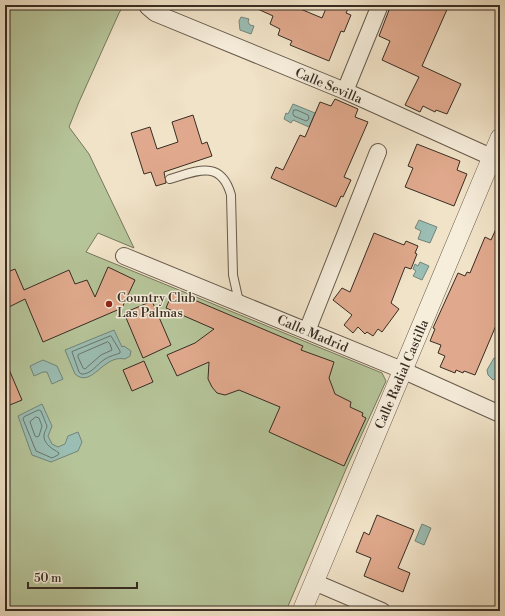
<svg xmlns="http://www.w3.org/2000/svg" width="505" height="616" font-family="'Libre Bodoni',serif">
<rect width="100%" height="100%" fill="#f1e3c8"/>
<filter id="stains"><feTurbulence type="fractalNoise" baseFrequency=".005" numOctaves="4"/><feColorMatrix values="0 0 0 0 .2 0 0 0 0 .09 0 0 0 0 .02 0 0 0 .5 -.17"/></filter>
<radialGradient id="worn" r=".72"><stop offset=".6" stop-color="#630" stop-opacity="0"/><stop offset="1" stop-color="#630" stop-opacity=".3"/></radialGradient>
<path fill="#b6c499" stroke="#76785e" d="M5 5H124L119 13 79 102 69 127 89 154 134 248 98 233 86 252 382 373 386 381 346 469 286 611H5Z"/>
<path fill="#9bbeb4" stroke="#73847a" d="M241 17 249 19 248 22 250 25 254 26 251 34 240 30 239 21Z
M293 104 315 113 309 127 293 120 291 123 284 119 286 113 288 114Z
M419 220 437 227 430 243 418 239 421 231 415 228Z
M420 262 429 266 422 280 413 276 416 271 413 269 415 264 418 266Z
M114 330 122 347 124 346 131 351 130 356 125 359C103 354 92 389 75 374L65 350Z
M499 357 500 358C500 367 502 375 493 380L488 375 487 370 494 358Z
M43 360 57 366 63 379 52 384 47 372H43L34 376 30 366Z
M42 404 52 426 48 436 52 444 58 447 65 444 68 436 78 432 82 442 78 451 51 462 32 455 18 416Z
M422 524 431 528 424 545 415 541Z"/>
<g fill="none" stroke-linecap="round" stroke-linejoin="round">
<path stroke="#69766c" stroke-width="1" d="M294 110H297L308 115 309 117 308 120 306 121 294 116 293 114Z
M111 336 120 351V353C115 355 110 356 105 359 97 364 91 375 81 374L79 372 72 352Z
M108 342 110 344 112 350 101 355 85 369 83 368 78 357V355Z
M39 410 41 411 47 426C47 429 44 432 44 435 43 444 53 449 59 453L58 455 52 458 36 451 23 419 24 417Z
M36 417 39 418 42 426 39 436 37 437 35 436 30 422Z"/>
</g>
<path fill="#e0a98d" stroke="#372d23" d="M249 5H300L298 8 322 18 327 6 333 8 334 5H337L348 9 346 13 351 15 344 32 341 31 329 61 290 45 292 41 278 35 280 29 270 24 273 16Z
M391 5H449L422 66 461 84 447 114 436 110 435 112 423 106 420 112 405 105 419 77 382 60 390 41 379 36Z
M335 99 358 109 355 117 368 122 344 177 351 180 343 197 341 196 336 207 271 178 276 167 283 170 300 135 305 137 320 102 331 106Z
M193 115 202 144 207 142 212 156 164 172 166 183 156 186 151 172 144 174 131 133 150 127 157 149 178 142 172 122Z
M417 144 460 161 457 170 467 174 454 206 405 187 413 168 408 166Z
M500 220V316L475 375 464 371 463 373 456 370 455 373 440 367 445 356 438 353 441 345 430 341 435 329 433 328 458 273 465 276 467 272 470 273 485 237 491 240Z
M374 233 404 245 406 241 418 246 415 253 417 254 411 269 405 267 391 303 399 309 382 332 378 329 373 336 367 332 365 334 358 327 353 333 344 325 352 315 333 300 342 288 350 292Z
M108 267 135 280 122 308 43 342 25 299 9 307 5 299V273L15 269 24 290 69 270 75 284 87 280 95 297Z
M173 291 303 346 301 350 334 362 329 378 335 394 351 402 350 407 363 413 362 416 366 418 344 466 269 432 280 407 239 390 225 395 217 393 212 387 208 379 209 362 177 376 167 355 195 343 214 329 166 308Z
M152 301 171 345 143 358 124 313Z
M5 360 22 400 5 407Z
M144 361 153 382 132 391 123 370Z
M377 515 414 530 398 568 410 573 403 592 364 576 371 558 356 552 364 532 369 535Z"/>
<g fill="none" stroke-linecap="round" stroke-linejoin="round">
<defs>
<path id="service" d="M170 179C197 171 221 159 231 195L233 275 239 302"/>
<path id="minor" d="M147 5 148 7 155 13 345 91 500 161
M345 91 380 5
M124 256 402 370 500 414
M307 331 378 152
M314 582 382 611"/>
<path id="tertiary" d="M302 611 500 138"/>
</defs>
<use href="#service" stroke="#665a4c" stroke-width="10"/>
<use href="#minor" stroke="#665a4c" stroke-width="18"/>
<use href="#tertiary" stroke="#665a4c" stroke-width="20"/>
<use href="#service" stroke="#f6eddb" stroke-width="8"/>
<use href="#minor" stroke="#f6eddb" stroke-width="16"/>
<use href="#tertiary" stroke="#f6eddb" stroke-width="19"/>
</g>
<circle fill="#8f2418" stroke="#f6eddb" stroke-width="1.5" cx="109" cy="304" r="4"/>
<g text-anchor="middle" stroke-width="3" stroke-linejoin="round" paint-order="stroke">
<g font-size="13" fill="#372d23" stroke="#f6eddb">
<text transform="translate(329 85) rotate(23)" y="5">Calle Sevilla</text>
<text transform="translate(313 333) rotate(23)" y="5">Calle Madrid</text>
<text transform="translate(401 374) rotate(-67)" y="5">Calle Radial Castilla</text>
</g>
<g font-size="13" fill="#372d23" stroke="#f6eddb" text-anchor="start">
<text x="117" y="302">Country Club<tspan x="117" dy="15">Las Palmas</tspan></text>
</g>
</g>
<rect width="505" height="616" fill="none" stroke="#f1e3c8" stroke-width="20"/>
<rect x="6" y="6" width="493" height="604" fill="none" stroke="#372d23" stroke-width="2"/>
<rect x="10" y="10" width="485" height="596" fill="none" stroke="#372d23"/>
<path d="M28 582v6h109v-6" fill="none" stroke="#372d23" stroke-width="2"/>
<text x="34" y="582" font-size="12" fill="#372d23" stroke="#f6eddb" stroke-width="3" paint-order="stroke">50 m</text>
<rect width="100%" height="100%" filter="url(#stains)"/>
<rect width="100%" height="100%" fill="url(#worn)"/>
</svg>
